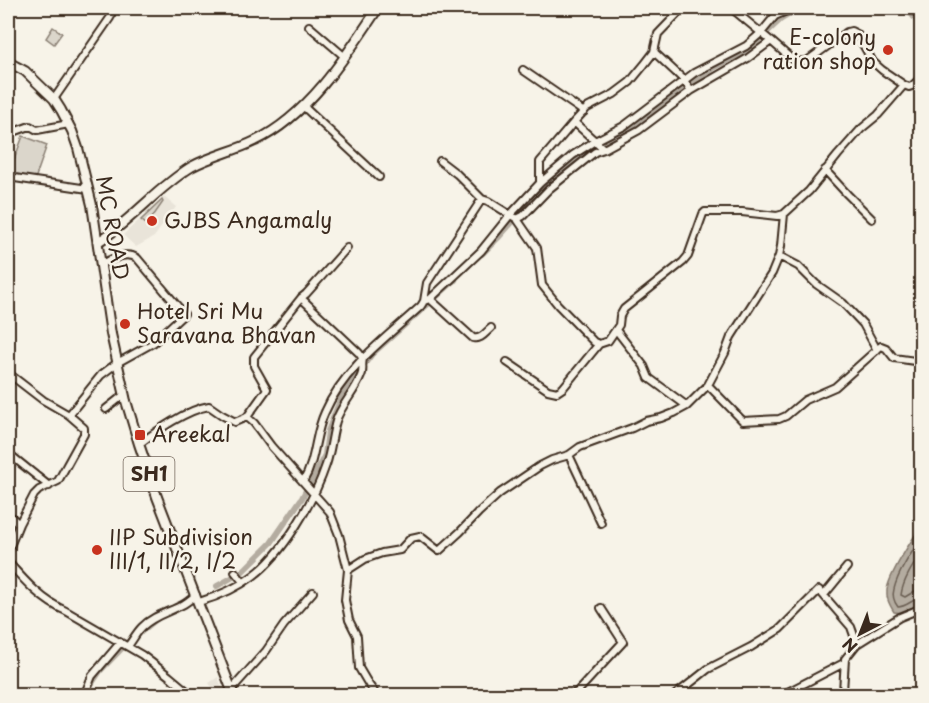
<svg xmlns="http://www.w3.org/2000/svg" width="929" height="703" font-family="'Playpen Sans',sans-serif">
<rect width="100%" height="100%" fill="#f7f3e8"/>
<filter id="ink" filterUnits="userSpaceOnUse"><feTurbulence type="fractalNoise" baseFrequency=".0167" numOctaves="2"/><feDisplacementMap in="SourceGraphic" scale="12" xChannelSelector="R" yChannelSelector="G"/><feConvolveMatrix kernelMatrix="1 2 1 2 8 2 1 2 1" color-interpolation-filters="sRGB"/></filter>
<g filter="url(#ink)">
<path fill="#e9e4d9" d="M164 197 176 207 154 237 136 247 123 235Z
M218 677 225 695H217L209 683Z"/>
<path fill="#dbd6cb" stroke="#8b8074" stroke-width="1.5" d="M53 27 62 33 54 44 46 38Z
M23 136 47 145 34 182 9 173Z
M162 200 163 202 147 225 141 220Z"/>
<path fill="#b4aca0" stroke="#84786c" stroke-width="1.5" d="M921 527V603L904 613 894 612C890 605 886 599 887 590 889 575 912 539 921 527Z"/>
<g fill="none" stroke-linecap="round" stroke-linejoin="round">
<path stroke="#6b5e52" stroke-width="1.5" d="M922 537C912 552 898 572 894 589 892 596 894 602 898 607 907 607 913 598 922 598
M922 552C914 564 903 580 901 595L905 597 915 591H922"/>
<path stroke="#b4aca0" stroke-width="6" d="M903 8H906L922 26
M482 254 498 238 550 180 592 149 639 121 715 67 749 49 780 20 795 11 808 8
M217 586 242 572 271 543 302 498 325 455 328 431 343 393 372 354 455 280
M136 636 158 618
M90 686 100 671 128 642"/>
<defs>
<path id="minor" d="M731 8 771 41
M910 8 922 16
M309 26 345 57
M654 52 684 80 691 91
M523 70 584 112
M54 99 110 18 113 8
M303 106 379 177
M8 134 30 126 37 130 69 124
M604 149 574 122 587 108 614 94 630 82 644 65 654 52 658 34 683 8
M440 161 457 174 482 199
M825 170 847 194 872 219
M8 177 88 189
M540 183V162L574 122
M784 214 781 246 779 256 798 266 816 284 843 303 863 324 877 350
M517 219 523 216 549 189 595 152 604 149 639 130 691 91 748 58 771 41 795 62 807 61 847 32 851 31 857 34 873 62 882 70 904 85 909 87 912 86 922 77
M430 299 473 338C481 340 485 333 491 328
M424 301 427 283 480 202 482 199 488 201 517 219 537 248 542 285 558 305 594 342 599 344
M616 330 644 366 649 378 687 406
M507 362 548 390 557 392 563 388 599 344 608 341 619 325 620 316 624 309 683 262 688 256 703 214 705 212H742L777 216 784 214 809 191 838 155 861 129 878 115 904 85
M8 373 43 400 69 415 101 375 117 363 153 343 184 314 137 258C125 251 113 259 101 264
M708 385 743 421 779 419 786 416 805 400 835 387 881 346 886 348 894 358 922 362
M106 409 125 394
M247 417 267 389 254 366V357L301 298 306 294 347 248
M139 444C158 430 186 410 209 406L222 415 235 422 247 417 254 423 271 446 330 512 339 535 348 570 345 600 349 620 357 636 359 668 369 685 377 696
M8 453 49 486
M569 455 601 523
M303 482C317 458 314 435 325 412 344 368 386 338 421 306L424 301 430 299 481 251 510 215 540 183 573 155 595 141 624 126 694 73 746 46 761 33 775 16 794 8
M8 514 19 524 34 495 39 490 58 481 84 434V428L69 415
M8 551 19 524
M8 562C24 580 42 601 66 611L142 655 169 676 193 696
M348 570 365 559 382 553 400 550 411 538 420 536 439 551 460 532 479 512 500 493 540 466 552 460 569 455 580 447 632 428 646 421 661 418 674 413 687 406 708 385 725 353 731 337 772 273 779 256
M235 572 243 582
M824 595 847 567
M199 602C219 596 236 589 253 576 283 554 314 501 326 465 331 451 332 435 336 421 341 405 355 392 361 376 364 371 361 365 363 359L359 353 301 298
M857 644 900 617 922 608
M128 646C133 640 136 633 142 627 154 615 170 612 184 604 189 601 192 598 196 595
M232 689 266 651 284 625 313 592
M84 696 92 676 120 643
M569 696 577 692 623 642 601 608
M674 696 708 669 751 647 780 629 819 590 851 627 857 644 845 659 843 691 838 696
M780 696 844 663"/>
<path id="major" d="M8 62 25 71 54 99 61 110 72 131 78 148 92 205 111 334 126 401 139 444 157 497 234 696
M98 242C132 220 157 188 191 167 211 156 235 151 255 141 308 116 347 55 378 8"/>
</defs>
<use href="#minor" stroke="#3b2a1e" stroke-width="10"/>
<use href="#major" stroke="#3b2a1e" stroke-width="12"/>
<use href="#minor" stroke="#f7f3e8" stroke-width="6"/>
<use href="#major" stroke="#f7f3e8" stroke-width="8"/>
</g>
</g>
<g fill="#c8321e" stroke="#f7f3e8" stroke-width="2">
<circle cx="888" cy="50" r="6"/>
<circle cx="152" cy="221" r="6"/>
<circle cx="125" cy="324" r="6"/>
<rect x="134" y="429" width="12" height="12" rx="3"/>
<circle cx="97" cy="550" r="6"/>
</g>
<g text-anchor="middle" stroke-width="5" stroke-linejoin="round" paint-order="stroke">
<rect fill="#f7f3e8" stroke="#73665b" stroke-width="1.5" x="123.5" y="457" width="51" height="34" rx="4.5"/>
<g font-size="20" font-weight="bold" fill="#3b2a1e">
<text x="149" y="481">SH1</text>
</g>
<g font-size="21" fill="#3b2a1e" stroke="#f7f3e8" text-anchor="start">
<text x="876" y="45" text-anchor="end">E-colony<tspan x="876" dy="24">ration shop</tspan></text>
<text x="164" y="228">GJBS Angamaly</text>
<text x="137" y="319">Hotel Sri Mu<tspan x="137" dy="24">Saravana Bhavan</tspan></text>
<text x="152" y="442">Areekal</text>
<text x="109" y="545">IIP Subdivision<tspan x="109" dy="24">III/1, II/2, I/2</tspan></text>
</g>
<g font-size="21" fill="#3b2a1e" stroke="#f7f3e8">
<text transform="translate(112 228) rotate(80)" y="7">MC ROAD</text>
</g>
</g>
<rect width="929" height="703" fill="none" stroke="#f7f3e8" stroke-width="30"/>
<rect x="15" y="15" width="899" height="673" fill="none" stroke="#3b2a1e" stroke-width="2" filter="url(#ink)"/>
<g transform="translate(860 634) rotate(222)" stroke="#f7f3e8" stroke-width="4.5" paint-order="stroke">
<path d="M0-4.5L10 22L0 15L-10 22Z" fill="#3b2a1e"/>
<text y="-9" font-size="16" font-weight="bold" text-anchor="middle" fill="#3b2a1e">N</text>
</g>
</svg>
